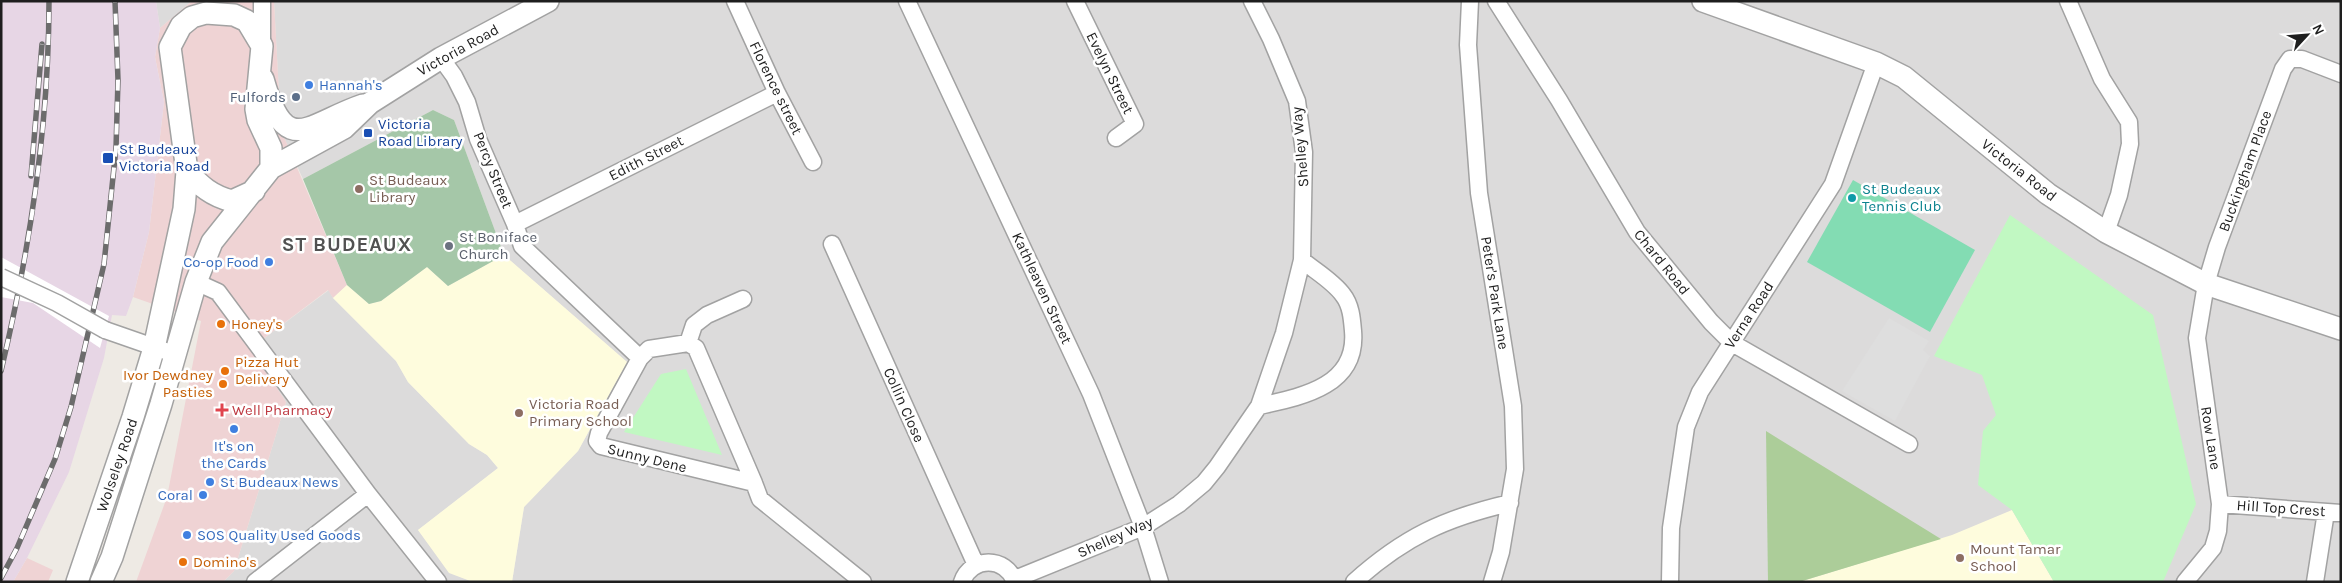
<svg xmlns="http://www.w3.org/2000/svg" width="2342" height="583" font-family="Karla,sans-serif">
<rect width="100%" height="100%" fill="#eeeae4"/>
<path fill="#dcdbdb" d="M156 1H192L160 28Z
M274 1H2341V582H512L524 507 578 451 627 362 504 255 454 120 433 110 303 179 281 131Z
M329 290 333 298 396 361 408 382 469 444 487 455 498 468 418 530 449 572 473 582H223L234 571 286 402 251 348Z"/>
<path fill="#efd3d4" d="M192 1H274L281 130 347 285 333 298 328 290 251 348 286 402 234 571 223 582H136L167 497 201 321 133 297 149 232 164 102 155 57 160 28Z
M27 558 53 570 48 582H13Z"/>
<path fill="#e7d6e5" d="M1 1H156L160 28 155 57 164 102 149 232 133 297 126 316 112 315 104 358 69 472 27 558 13 582H1Z"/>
<path fill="#fefcdd" d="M504 255 627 362 578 451 524 507 512 582H473L449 573 418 530 498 468 487 455 469 444 408 382 396 361 333 298 347 285 369 304 381 301 427 267 448 286Z
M2012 510 2054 582H1799L1952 535Z"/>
<path fill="#accd99" d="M1766 431 1941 539 1799 582H1768Z"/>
<path fill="#a5c7a8" d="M433 110 454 120 504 255 448 286 427 267 381 301 369 304 347 285 303 179Z"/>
<path fill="#c1f8c2" d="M2010 215 2153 315 2196 504 2163 582H2054L2012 510 1978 485 1983 431 1996 415 1982 375 1934 356Z
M686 369 722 455 624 432 661 374Z"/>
<path fill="#83dcb3" d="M1853 180 1975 250 1930 332 1807 262Z"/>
<path fill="#dedede" d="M1889 318 1929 341 1923 350 1930 356 1895 421 1842 391Z"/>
<path fill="#fff" d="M1 257 109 316 100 348 33 303 1 297Z"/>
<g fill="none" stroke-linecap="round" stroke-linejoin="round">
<defs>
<path id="minor" d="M735 1 777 93 813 162
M907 1 1091 394 1143 527 1160 582
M1075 1 1135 124 1116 138
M1470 1 1468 45 1479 193 1513 406 1515 469 1501 552 1492 582
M1496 1 1559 100 1637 232 1711 322 1732 343 1909 444
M2068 1 2102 79 2129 122 2130 144 2119 195 2106 232
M262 46V1
M441 58 454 76 467 102 478 139 515 224 522 246 640 358
M515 224 777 93
M832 244 976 565
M196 282 218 292 368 494 438 582
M105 330 174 354
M688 343 694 325 707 315 743 299
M1259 406C1300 397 1358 387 1353 331 1352 319 1351 305 1343 295 1333 281 1315 271 1302 260
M754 483 601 446 597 441 599 433 640 358 649 349 688 343 696 348 754 483 760 499 863 582
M2220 504 2341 513
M1015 579 1143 527 1179 504 1204 483 1217 467 1259 406 1284 333 1302 260 1304 152 1297 101 1271 39 1252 1
M255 582 368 494
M962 582C971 556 1006 556 1015 582
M1354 582C1404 537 1445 518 1510 503
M1670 582 1671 528 1686 427 1700 392 1833 184 1876 63
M2185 582 2213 548 2218 531 2220 504 2197 338 2206 284 2217 247 2283 69 2290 59H2302L2341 74
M2315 582 2326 512"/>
<path id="tertiary" d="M1703 1 1876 63 1904 77 2048 194 2106 232 2206 284 2341 329
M263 79C286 160 307 124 363 105
M187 171C200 186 212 196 232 201L254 191
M77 582 133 417 154 348 184 209 187 171 170 47 181 26 192 17 206 13 234 15 247 21 262 46 256 109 258 120 271 148V168
M101 582 112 557 161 404 196 282 212 242 271 168 344 128 370 103 441 58 548 1"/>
</defs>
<use href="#minor" stroke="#a2a2a2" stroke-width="19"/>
<use href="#tertiary" stroke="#a2a2a2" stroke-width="24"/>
<use href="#minor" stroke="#fff" stroke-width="16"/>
<use href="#tertiary" stroke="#fff" stroke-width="21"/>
<defs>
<path id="rail" d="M31 176 42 44
M1 371C30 249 49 126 49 1
M1 578 17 548 55 459 71 407 104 264 116 148 118 80 115 1"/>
</defs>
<use href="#rail" stroke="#6c6c6c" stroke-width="5.5"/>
<use href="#rail" stroke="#fff" stroke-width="4" stroke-dasharray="11" stroke-linecap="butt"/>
<defs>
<path id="minor-bridge" d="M1 277 57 303 105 330"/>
</defs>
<use href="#minor-bridge" stroke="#a2a2a2" stroke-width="19" stroke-linecap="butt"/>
<use href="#minor-bridge" stroke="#fff" stroke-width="16"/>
</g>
<g fill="#3f7fe0" stroke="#fff" stroke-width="2">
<circle cx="309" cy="85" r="5"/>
<circle cx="269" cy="262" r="5"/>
<circle cx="234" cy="429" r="5"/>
<circle cx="210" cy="482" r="5"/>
<circle cx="203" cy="495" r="5"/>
<circle cx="187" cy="535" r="5"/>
</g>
<circle fill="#5c6f8a" stroke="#fff" stroke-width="2" cx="296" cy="97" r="5"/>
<g fill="#1a4fb4" stroke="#fff" stroke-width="2">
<rect x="363" y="128" width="10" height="10" rx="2.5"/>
<rect x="102" y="152" width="12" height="12" rx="2.5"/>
</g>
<g fill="#8d6e63" stroke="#fff" stroke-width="2">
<circle cx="359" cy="189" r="5"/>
<circle cx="519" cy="413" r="5"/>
<circle cx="1960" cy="558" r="5"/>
</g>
<circle fill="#0f9aa8" stroke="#fff" stroke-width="2" cx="1852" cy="198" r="5"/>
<circle fill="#6b7280" stroke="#fff" stroke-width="2" cx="449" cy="246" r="5"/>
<g fill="#e8710a" stroke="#fff" stroke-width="2">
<circle cx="221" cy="324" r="5"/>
<circle cx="225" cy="371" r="5"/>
<circle cx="223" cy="384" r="5"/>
<circle cx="183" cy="562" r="5"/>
</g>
<path fill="#e0444e" stroke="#fff" stroke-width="2" d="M219.5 402.5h5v5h5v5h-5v5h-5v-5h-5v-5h5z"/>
<g text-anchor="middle" stroke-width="5" stroke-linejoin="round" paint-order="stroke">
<g font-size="15" fill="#1e1e1e" stroke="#fff">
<text transform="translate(458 50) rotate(-29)" y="5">Victoria Road</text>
<text transform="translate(1110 73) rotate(64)" y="5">Evelyn Street</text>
<text transform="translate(776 88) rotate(64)" y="5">Florence street</text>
<text transform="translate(1300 147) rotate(-95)" y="5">Shelley Way</text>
<text transform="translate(646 158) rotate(-27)" y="5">Edith Street</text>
<text transform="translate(493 170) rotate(68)" y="5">Percy Street</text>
<text transform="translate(2019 170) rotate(38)" y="5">Victoria Road</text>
<text transform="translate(2245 171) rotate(-70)" y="5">Buckingham Place</text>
<text transform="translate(1662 262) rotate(51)" y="5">Chard Road</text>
<text transform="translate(1042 288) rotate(65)" y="5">Kathleaven Street</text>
<text transform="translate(1495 293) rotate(81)" y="5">Peter's Park Lane</text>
<text transform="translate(1749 315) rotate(-57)" y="5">Verna Road</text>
<text transform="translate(904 405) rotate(66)" y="5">Collin Close</text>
<text transform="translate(2211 438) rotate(81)" y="5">Row Lane</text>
<text transform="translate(647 458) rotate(14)" y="5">Sunny Dene</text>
<text transform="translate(117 465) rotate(-71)" y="5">Wolseley Road</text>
<text transform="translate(2281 508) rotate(4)" y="5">Hill Top Crest</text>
<text transform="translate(1115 537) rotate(-24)" y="5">Shelley Way</text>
</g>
<g font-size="15" fill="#366cbe" stroke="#fff" text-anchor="start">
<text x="319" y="90">Hannah's</text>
<text x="259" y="267" text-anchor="end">Co-op Food</text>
<text x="234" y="451" text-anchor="middle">It's on<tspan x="234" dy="17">the Cards</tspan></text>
<text x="220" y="487">St Budeaux News</text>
<text x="193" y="500" text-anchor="end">Coral</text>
<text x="197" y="540">SOS Quality Used Goods</text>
</g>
<g font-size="15" fill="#4e5e75" stroke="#fff" text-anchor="end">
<text x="286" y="102">Fulfords</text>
</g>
<g font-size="15" fill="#164399" stroke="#fff" text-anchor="start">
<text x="378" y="129">Victoria<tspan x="378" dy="17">Road Library</tspan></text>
<text x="119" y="154">St Budeaux<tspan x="119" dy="17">Victoria Road</tspan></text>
</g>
<g font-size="15" fill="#785e54" stroke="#fff" text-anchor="start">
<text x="369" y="185">St Budeaux<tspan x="369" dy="17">Library</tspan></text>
<text x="529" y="409">Victoria Road<tspan x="529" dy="17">Primary School</tspan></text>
<text x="1970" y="554">Mount Tamar<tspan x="1970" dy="17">School</tspan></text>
</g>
<g font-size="15" fill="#0d838f" stroke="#fff" text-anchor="start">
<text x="1862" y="194">St Budeaux<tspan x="1862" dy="17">Tennis Club</tspan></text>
</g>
<g font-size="15" fill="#5b616d" stroke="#fff" text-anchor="start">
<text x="459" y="242">St Boniface<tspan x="459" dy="17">Church</tspan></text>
</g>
<g font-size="15" fill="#c56008" stroke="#fff" text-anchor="start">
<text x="231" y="329">Honey's</text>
<text x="235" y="367">Pizza Hut<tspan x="235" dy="17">Delivery</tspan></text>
<text x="213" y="380" text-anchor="end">Ivor Dewdney<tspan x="213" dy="17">Pasties</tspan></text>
<text x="193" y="567">Domino's</text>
</g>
<g font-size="15" fill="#be3a42" stroke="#fff" text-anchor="start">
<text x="232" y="415">Well Pharmacy</text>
</g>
<g font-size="20" font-weight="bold" letter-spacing="1" fill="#515151" stroke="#fff">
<text x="347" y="251">ST BUDEAUX</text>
</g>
</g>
<rect width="2342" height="583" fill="none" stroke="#1e1e1e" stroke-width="5"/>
<g transform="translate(2307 35) rotate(64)" stroke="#ffffff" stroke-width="4" paint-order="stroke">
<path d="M0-4L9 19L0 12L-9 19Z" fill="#1e1e1e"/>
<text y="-8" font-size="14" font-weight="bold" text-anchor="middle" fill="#1e1e1e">N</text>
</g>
</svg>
